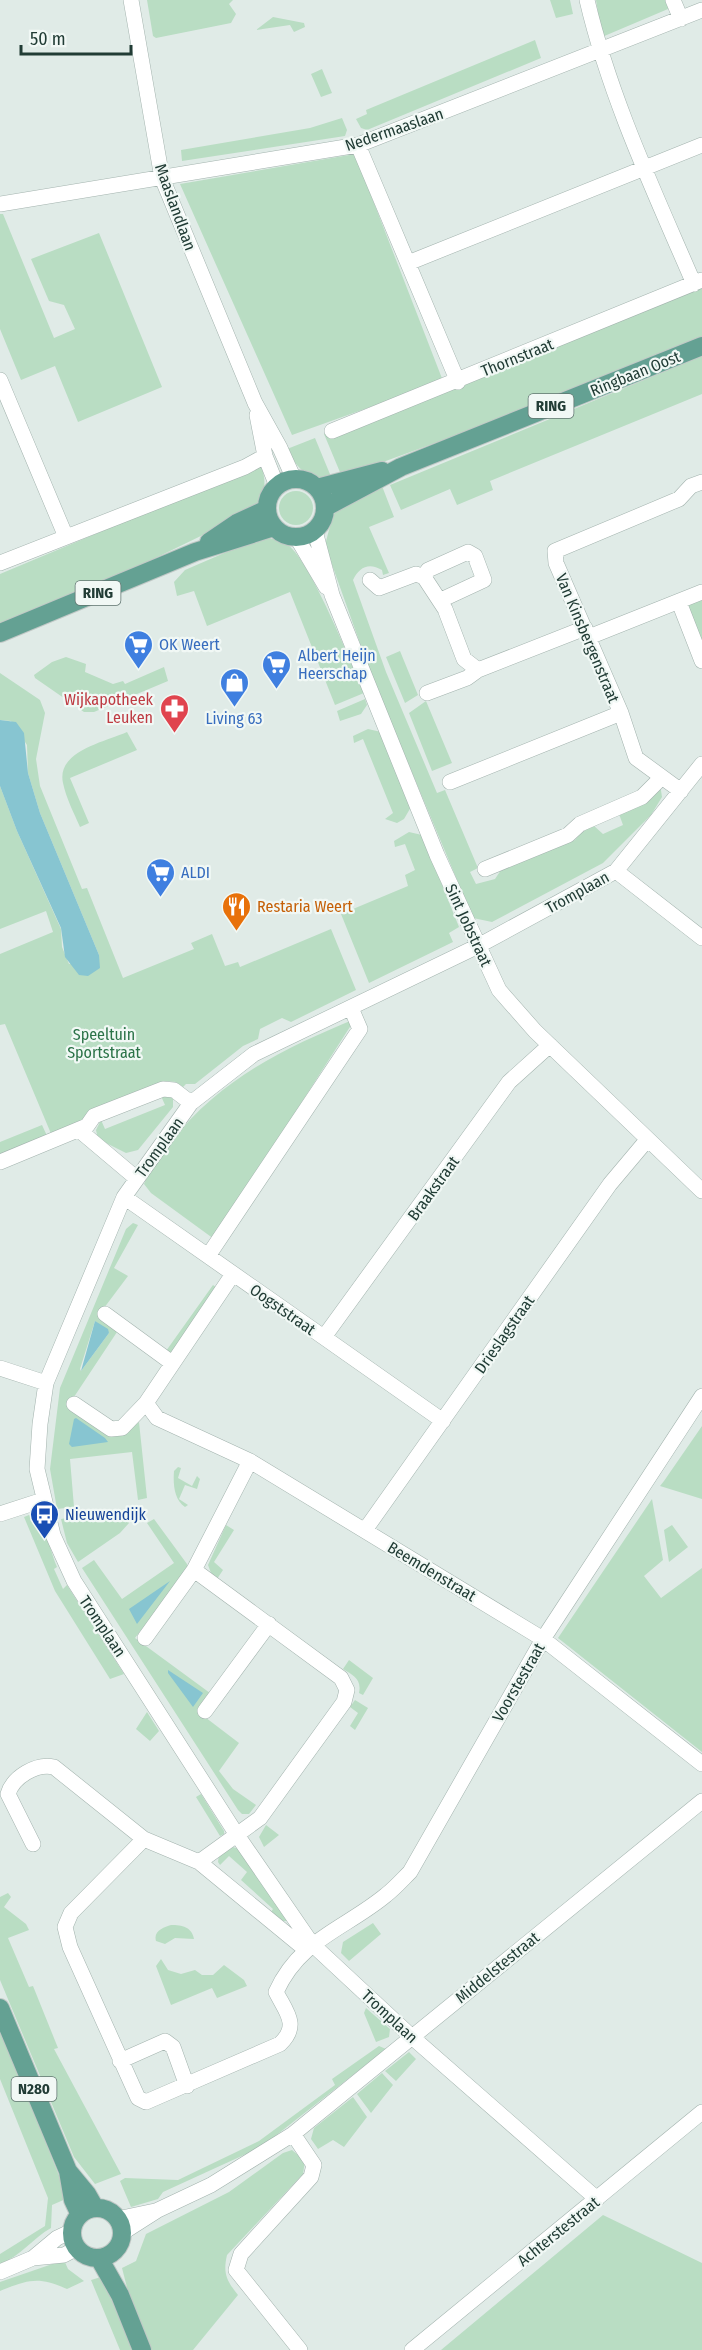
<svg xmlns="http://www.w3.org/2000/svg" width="702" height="2350" font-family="'Fira Sans Condensed',sans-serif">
<rect width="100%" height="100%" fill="#e0ebe7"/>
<path fill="#b9ddc3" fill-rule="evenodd" d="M147 0H233L229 4 236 14 231 23 156 38 153 36Z
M550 0H570L573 14 556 18Z
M596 0H668V9L602 37Z
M273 17 304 23 305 27 294 32 290 25 256 30Z
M535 40 541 58 367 130 361 128 356 119 367 114 366 110Z
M322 69 332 93 321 97 311 74Z
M342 118 347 130 345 136 182 161 181 150 310 128Z
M355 154 443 381 292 435 180 184Z
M0 214H3L54 338 75 329 64 305 49 301 31 259 99 233 162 387 78 422 55 366 21 380 0 329Z
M702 286V339L476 428 342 477 324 434 328 433 331 439Z
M702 356V394L490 481 493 490 457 505 450 489 401 510 390 485Z
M315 438 332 479C307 479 298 470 287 449Z
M255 467 262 468C268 488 263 502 246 514L133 569 0 624V574Z
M382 486 394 517 369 527 389 573 383 575 382 570C369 562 359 567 353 580L386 672 437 793 445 790 478 868 470 872 476 884 495 879 501 870 575 840 581 833 593 825 603 834 623 825 619 814 660 784 662 797 651 815 603 863 492 922 473 918 372 677 325 545 333 515 343 505Z
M279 508a17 17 0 1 1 34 0a17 17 0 1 1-34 0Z
M261 537C271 538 279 540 288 545 311 562 351 663 364 693L335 705 290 592 207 626 194 591 177 596 174 582 185 570Z
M702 596V648L684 604Z
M400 651 418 695 405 703 386 657Z
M66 657 86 664 85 672 113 684 123 681 125 684 164 667 168 681 94 712H84L35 678 34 675 52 662Z
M0 673 40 700 45 713 36 759 40 786 82 889 87 888 123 978 194 949 191 943 212 934 225 966 238 962 240 967 331 929 356 990 291 1022 282 1018 260 1029 258 1039 243 1046 195 1084H186L183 1087 176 1082 167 1081 96 1109 80 1123 52 1136 5 1024 0 1025V954L53 932 46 911 0 929V786L17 831 61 929 62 947 69 964 99 955 40 813 28 773 27 745 11 721 0 720Z
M365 699 367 705 361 714 340 721 337 711Z
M426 701 452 763 432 771 409 713Z
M368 729 381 732 411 807 404 819 397 823 385 819 393 813 363 739 354 743 353 736Z
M127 732 137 750 70 778 89 823 80 827C74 813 66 798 63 783 56 751 105 742 127 732Z
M409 832 422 835 459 927 449 933 453 942 369 983 341 914 408 886 405 875 415 870 405 844 395 847 394 841Z
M355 1019 214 1239 151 1193 144 1184C151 1168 161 1155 172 1141 219 1080 284 1048 355 1019Z
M168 1094 173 1099V1107L138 1150 126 1153 98 1139 96 1130 101 1120 105 1129 165 1105 161 1096Z
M42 1125 48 1138 0 1157V1142Z
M133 1223 138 1225 114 1268 128 1276 98 1316 117 1332 70 1403 112 1436 126 1433 139 1422 147 1498 138 1500 132 1452 70 1459 74 1507 57 1509 50 1469 60 1388 126 1229ZM95 1321 109 1333 81 1371 80 1369Z
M213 1285 217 1288 170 1354 166 1351Z
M702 1426V1499L660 1486 664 1481Z
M178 1467 181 1468 178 1478 192 1486 197 1476 200 1479 197 1489 185 1485 179 1499 188 1505 185 1507C174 1500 173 1484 174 1471Z
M652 1499 663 1560 644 1576 661 1598 702 1568V1752L558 1638Z
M112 1510 126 1513 129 1523 120 1533 78 1562 67 1543 61 1519Z
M29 1515C46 1520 50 1552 57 1567L54 1569 63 1589 67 1585 124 1674 110 1679 55 1591 24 1517Z
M154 1519 187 1564V1570L135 1638 210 1693 197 1711 239 1743 219 1771 233 1789 256 1805 249 1814H242L238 1810 82 1568 94 1560 122 1599 174 1563 147 1523Z
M226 1525 234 1530 214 1562 223 1570 217 1579 211 1573 208 1565Z
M672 1525 688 1547 669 1562 664 1530Z
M349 1660 373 1678 363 1695 359 1693C362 1679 353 1675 343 1669Z
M355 1700 368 1708 355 1730 350 1726 358 1713 350 1707Z
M147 1712 159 1731 150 1741 136 1729Z
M201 1794 224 1831V1834L220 1836 196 1797Z
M266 1825 279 1835 264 1847 259 1837Z
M233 1847 239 1849 288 1921H283L271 1912 273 1909 241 1880 247 1872 229 1856 220 1865 218 1862 219 1854Z
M8 1893 11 1897 4 1907 26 1924 29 1930 8 1938 29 1987 33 1986 58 2048 54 2049 121 2174 95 2184 74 2157 0 1980V1897Z
M373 1923 381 1934 349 1961 341 1953 343 1942Z
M171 1925C182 1925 192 1927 194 1939L175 1938 165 1944 156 1941C153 1931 164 1927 171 1925Z
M161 1959 168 1970 181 1974 195 1970 202 1975H213L224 1965 244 1980 247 1986 217 1998 212 1988 171 2005 156 1966Z
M366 2008 390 2029 389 2037 376 2042 364 2013Z
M0 2028 68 2198 52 2205 51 2228C33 2238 21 2256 0 2264V2254L45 2226 48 2198 0 2079Z
M379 2046 386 2049 251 2155 246 2154 163 2192 158 2199 131 2207 120 2181 125 2178 178 2180 259 2141 335 2085 332 2079Z
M409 2052 416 2059 396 2081 385 2071Z
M382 2073 393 2085 371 2113 357 2094Z
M353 2097 367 2117 344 2147 333 2140 318 2149 311 2139 314 2128Z
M292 2150 305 2161 303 2174 227 2255C223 2273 226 2280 238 2295L193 2350H150L132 2307 122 2268 136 2261 146 2234 229 2192 283 2153Z
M603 2215 702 2263V2350H441Z
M64 2260 68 2269 84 2281 67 2289C38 2276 28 2280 0 2291V2282Z
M101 2277 106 2286 132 2350H120L91 2280Z"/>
<path fill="#87c5d1" d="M0 720 16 722 24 733 28 773 40 813 99 955 100 968 88 976 79 975 65 957 61 928 17 831 0 786Z
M95 1321 108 1329 109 1333 81 1371Z
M76 1418 105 1438 108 1442 72 1447 69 1444 74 1419Z
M170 1581 137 1624 129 1609Z
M168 1670 203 1693 193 1707 168 1673Z"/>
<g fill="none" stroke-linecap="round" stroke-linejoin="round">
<defs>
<path id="minor" d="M131 0 162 178 255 403 280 448 294 479
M587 0C610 98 654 191 694 284
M673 0 681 19
M358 145 458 382
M0 204 358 145 702 10
M408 263 702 145
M0 380 66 537
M257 415 265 456 277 486
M332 431 702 280
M315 531 332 595 437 855 499 990 535 1031 702 1191
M297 538 326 587
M0 563 245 467 265 456
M424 577 428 570 468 552 475 556 484 580 441 600
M370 580 379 588 416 574 424 577 445 609 464 659 478 670
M679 602 702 661
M589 637 702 592
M427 693 467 678 478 670 585 628
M450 782 621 713
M681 791 636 758 621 713 556 563 555 551 679 499 691 486 702 482
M485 869 568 835 580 824 642 797 662 777
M616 871 702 938
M79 1130 136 1178
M0 1162 87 1126 94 1116 163 1089 174 1090 191 1103
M124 1197 443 1421
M208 1256 360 1029 351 1008
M105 1314 172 1363
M324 1337 509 1082 550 1045
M0 1368 46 1383
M146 1403 157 1418 250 1461 543 1639 702 1764
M74 1404 111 1429 122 1428 146 1403 233 1274
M0 1514 43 1500
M365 1530 610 1184 647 1140
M145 1638 194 1570
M205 1711 269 1624
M144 1839 71 1913 65 1927 70 1947 138 2098 146 2102 280 2044C300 2025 286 2012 276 1992 300 1939 345 1929 386 1895 395 1888 402 1880 410 1872L543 1639 702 1396
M33 1844 8 1794C13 1777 36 1763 54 1767L144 1839 199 1862 260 1818 344 1702 347 1690 341 1678 194 1570 250 1461
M199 1862 305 1949
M120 2061 165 2041 173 2047 187 2086
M293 2134 314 2165 311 2177 241 2254 236 2270 300 2350
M597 2199 412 2037 312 1944 237 1835 74 1581 53 1535 37 1469 40 1424 46 1383 124 1197 191 1103 254 1054 478 946 616 871 702 764
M117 2219 155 2211
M122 2233 158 2210 211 2185 293 2134 702 1801
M33 2258 64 2255 77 2248
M0 2272 33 2258 57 2238 72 2231
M412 2350 702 2112"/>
<path id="major" d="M267 508a29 29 0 1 1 58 0a29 29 0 1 1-58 0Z
M317 488 382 471
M326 507 401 467 702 346
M209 542 237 523 267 509
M0 633 195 552 274 527
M0 2008 68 2171 73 2200 80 2215
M68 2171 87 2194 95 2208
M72 2233a25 25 0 1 1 50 0a25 25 0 1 1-50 0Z
M99 2258 120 2295 142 2350"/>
</defs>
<use href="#minor" stroke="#a3b3ae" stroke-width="16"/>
<use href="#major" stroke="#c1c8c6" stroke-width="20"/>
<use href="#minor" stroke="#fff" stroke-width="15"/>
<use href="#major" stroke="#64a193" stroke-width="18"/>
</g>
<defs>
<symbol id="supermarket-pin" viewBox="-11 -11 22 30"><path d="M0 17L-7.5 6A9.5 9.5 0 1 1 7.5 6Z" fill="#3f7fe0" stroke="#f1f8f5"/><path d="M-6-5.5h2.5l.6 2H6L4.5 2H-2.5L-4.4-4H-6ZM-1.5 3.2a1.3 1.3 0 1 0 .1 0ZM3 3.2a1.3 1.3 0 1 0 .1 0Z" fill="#fff"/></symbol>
<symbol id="shop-pin" viewBox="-11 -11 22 30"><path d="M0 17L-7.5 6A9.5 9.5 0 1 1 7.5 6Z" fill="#3f7fe0" stroke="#f1f8f5"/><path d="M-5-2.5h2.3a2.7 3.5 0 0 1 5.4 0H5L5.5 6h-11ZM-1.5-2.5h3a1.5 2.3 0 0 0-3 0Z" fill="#fff"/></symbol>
<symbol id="pharmacy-pin" viewBox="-11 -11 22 30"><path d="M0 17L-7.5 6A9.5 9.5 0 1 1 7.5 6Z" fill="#e0444e" stroke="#f1f8f5"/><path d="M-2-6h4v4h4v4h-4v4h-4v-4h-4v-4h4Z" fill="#fff"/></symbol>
<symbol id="restaurant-pin" viewBox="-11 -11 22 30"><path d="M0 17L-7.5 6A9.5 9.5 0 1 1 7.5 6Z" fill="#e8710a" stroke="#f1f8f5"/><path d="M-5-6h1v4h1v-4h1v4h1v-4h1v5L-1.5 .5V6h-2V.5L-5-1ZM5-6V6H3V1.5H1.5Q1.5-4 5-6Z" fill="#fff"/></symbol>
<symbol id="bus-pin" viewBox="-11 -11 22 30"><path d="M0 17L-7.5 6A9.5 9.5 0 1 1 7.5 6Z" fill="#1a4fb4" stroke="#f1f8f5"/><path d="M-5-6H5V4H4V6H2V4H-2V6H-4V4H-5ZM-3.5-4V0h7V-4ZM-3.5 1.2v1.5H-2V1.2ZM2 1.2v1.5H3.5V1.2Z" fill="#fff"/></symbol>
</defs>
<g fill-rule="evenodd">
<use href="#supermarket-pin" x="122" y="628" width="33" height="45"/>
<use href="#supermarket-pin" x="260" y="648" width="33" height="45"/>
<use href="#shop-pin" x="218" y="666" width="33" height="45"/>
<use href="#pharmacy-pin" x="158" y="692" width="33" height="45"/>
<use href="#supermarket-pin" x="144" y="856" width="33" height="45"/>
<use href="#restaurant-pin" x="220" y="890" width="33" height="45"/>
<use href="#bus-pin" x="28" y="1498" width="33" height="45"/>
</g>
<g text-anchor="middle" stroke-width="4.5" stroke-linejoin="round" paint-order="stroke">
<g fill="#f1f8f5" stroke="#5f746f" stroke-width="1.5">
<rect x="528.5" y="394" width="45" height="24" rx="4.5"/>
<rect x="75.5" y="581" width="45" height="24" rx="4.5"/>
<rect x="11.5" y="2077" width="45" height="24" rx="4.5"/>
</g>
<g font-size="15" font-weight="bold" fill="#213c35">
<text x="551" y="411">RING</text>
<text x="98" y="598">RING</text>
<text x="34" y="2094">N280</text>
</g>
<g font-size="16" fill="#213c35" stroke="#f1f8f5">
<text transform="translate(394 129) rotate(-19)" y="6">Nedermaaslaan</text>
<text transform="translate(176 207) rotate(70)" y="6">Maaslandlaan</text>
<text transform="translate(517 357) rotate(-22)" y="6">Thornstraat</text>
<text transform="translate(635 373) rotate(-22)" y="6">Ringbaan Oost</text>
<text transform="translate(588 638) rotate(67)" y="6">Van Kinsbergenstraat</text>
<text transform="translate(577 892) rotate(-29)" y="6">Tromplaan</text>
<text transform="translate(469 925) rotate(65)" y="6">Sint Jobstraat</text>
<text transform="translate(159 1147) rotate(-54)" y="6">Tromplaan</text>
<text transform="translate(433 1188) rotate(-54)" y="6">Braakstraat</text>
<text transform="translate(283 1309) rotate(35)" y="6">Oogststraat</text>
<text transform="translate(504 1334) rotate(-55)" y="6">Drieslagstraat</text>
<text transform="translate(432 1571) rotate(31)" y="6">Beemdenstraat</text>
<text transform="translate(103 1626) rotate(56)" y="6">Tromplaan</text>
<text transform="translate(518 1682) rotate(-60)" y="6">Voorstestraat</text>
<text transform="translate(497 1967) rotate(-39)" y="6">Middelstestraat</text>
<text transform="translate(390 2016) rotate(43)" y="6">Tromplaan</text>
<text transform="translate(558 2231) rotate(-39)" y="6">Achterstestraat</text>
</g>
<g font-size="16" fill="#366cbe" stroke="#f1f8f5" text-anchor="start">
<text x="159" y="650">OK Weert</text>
<text x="298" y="661">Albert Heijn<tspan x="298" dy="18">Heerschap</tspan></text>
<text x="234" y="724" text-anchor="middle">Living 63</text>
<text x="181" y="878">ALDI</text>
</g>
<g font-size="16" fill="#be3a42" stroke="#f1f8f5" text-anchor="end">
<text x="153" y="705">Wijkapotheek<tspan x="153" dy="18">Leuken</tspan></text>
</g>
<g font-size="16" fill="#c56008" stroke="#f1f8f5" text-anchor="start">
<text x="257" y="912">Restaria Weert</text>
</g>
<g font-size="16" fill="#2b7348" stroke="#f1f8f5">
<text x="104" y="1040">Speeltuin<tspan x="104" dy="18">Sportstraat</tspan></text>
</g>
<g font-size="16" fill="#164399" stroke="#f1f8f5" text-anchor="start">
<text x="65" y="1520">Nieuwendijk</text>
</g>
</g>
<path d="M21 45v9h110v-9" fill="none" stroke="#213c35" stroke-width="3"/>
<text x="30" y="45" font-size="18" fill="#213c35" stroke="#f1f8f5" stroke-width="4.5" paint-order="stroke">50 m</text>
</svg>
